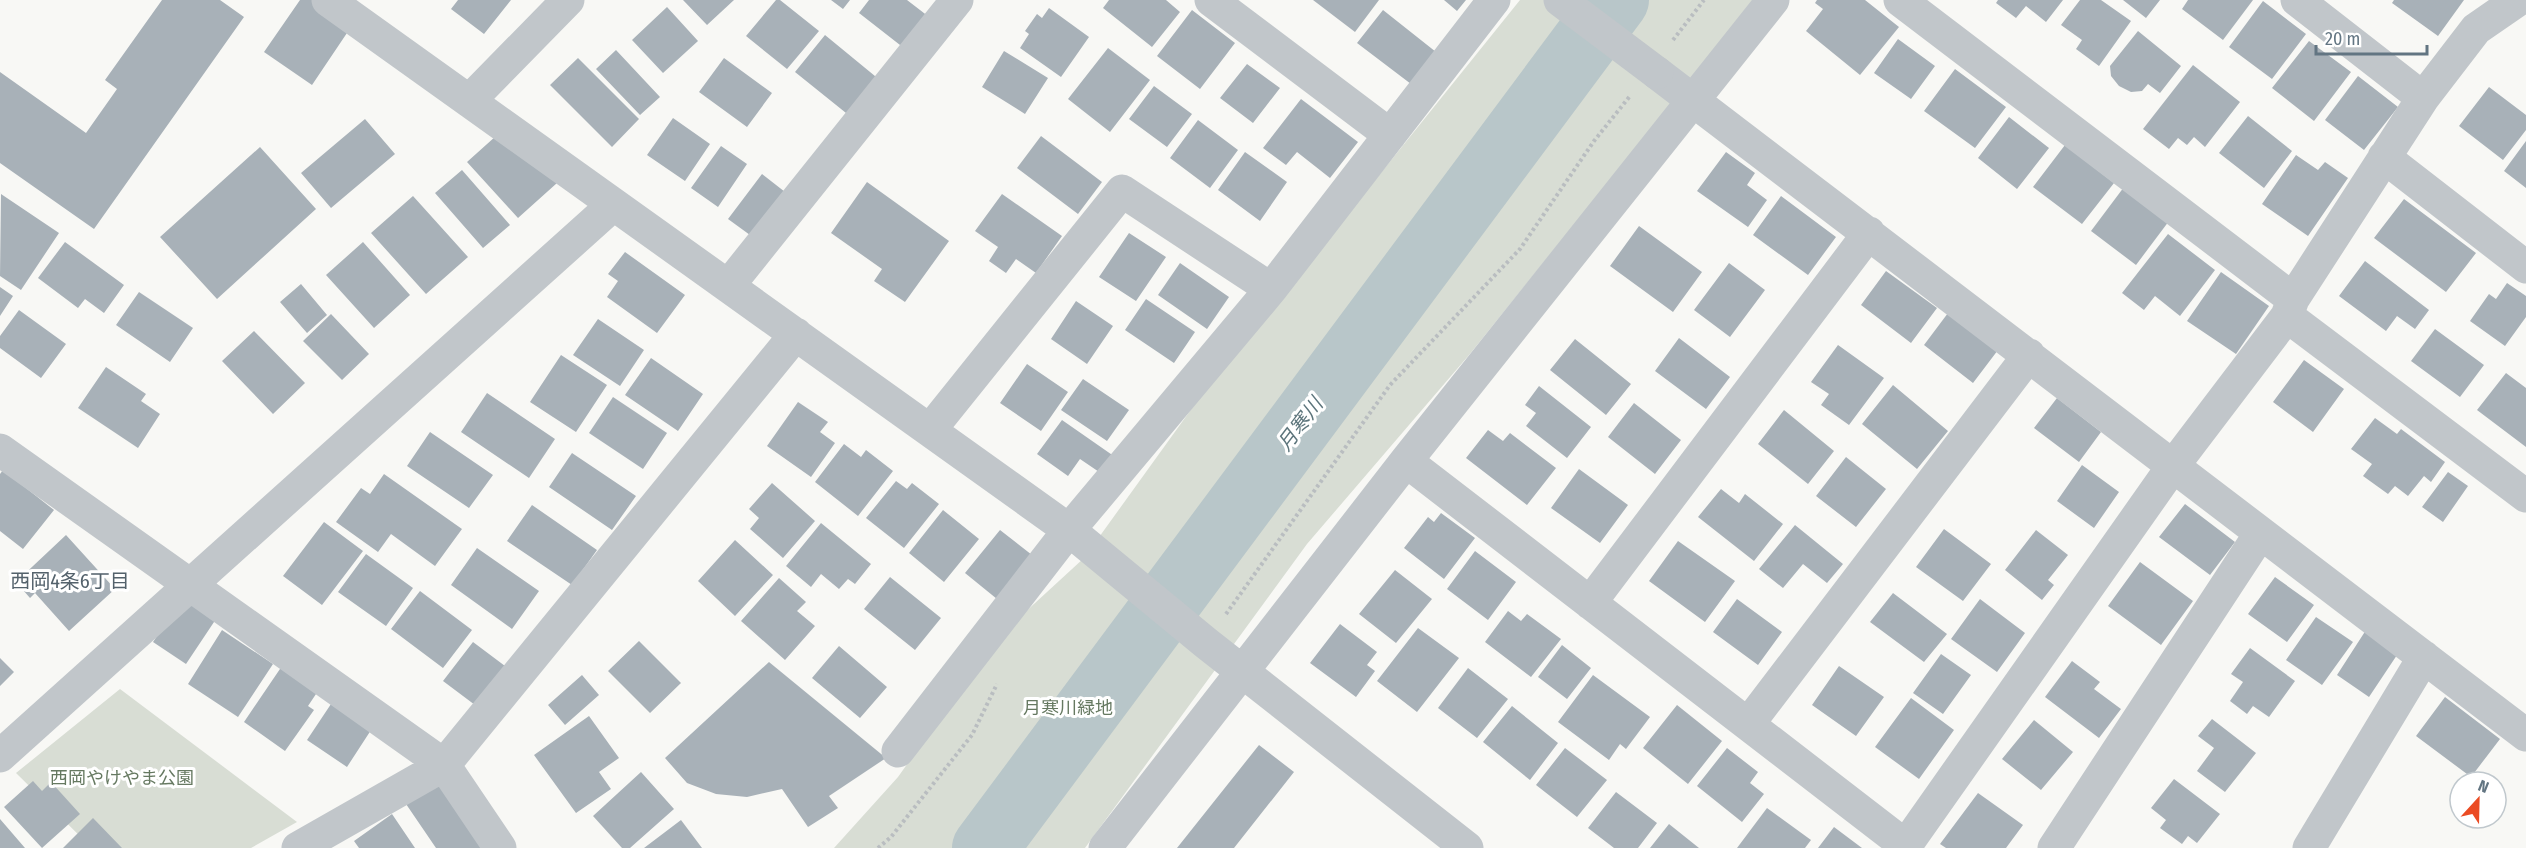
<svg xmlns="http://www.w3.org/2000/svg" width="2526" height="848" font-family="'Fira Sans Condensed','Noto Sans JP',sans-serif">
<rect width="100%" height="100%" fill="#f8f8f5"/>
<path fill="#d8ddd4" d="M1520 0H1755L1469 355 1307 544 1085 848H834L898 777 996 639 1084 558 1195 404Z
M120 689 297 822 251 848H92L16 773Z"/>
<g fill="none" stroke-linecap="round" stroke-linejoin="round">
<path stroke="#b8c6c9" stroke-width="66" d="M985 848 1616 0"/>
</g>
<path fill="#a8b1b8" d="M162 0H220L244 17 94 229 0 163V72L86 133 117 89 105 80Z
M300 0H314L349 30 312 85 264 52Z
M458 0H511L484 34 451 9Z
M683 0H734L707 25Z
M776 0H780L819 31 787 69 746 36Z
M831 0H850L843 9Z
M869 0H907L933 20 909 52 859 13Z
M1109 0H1166L1180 12 1152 47 1103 8Z
M1313 0H1379L1355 32Z
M1444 0H1466L1457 11Z
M1817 0H1865L1899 27 1860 75 1806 31 1823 9 1815 3Z
M1998 0H2063L2046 22 2026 6 2016 18 1996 3Z
M2080 0H2101L2131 21 2099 66 2076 49 2082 40 2061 25Z
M2123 0H2160L2146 18Z
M2188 0H2253L2223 40 2182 9Z
M2394 0H2464L2438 36 2392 3Z
M2263 1 2306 34 2272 79 2229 47Z
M667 7 698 41 663 73 632 40Z
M1049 8 1089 37 1061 77 1020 48 1029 34 1025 31 1037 14 1042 18Z
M1192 10 1235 43 1200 89 1157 56Z
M1383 10 1436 52 1411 84 1357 43Z
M2138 31 2181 66 2160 93 2148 84 2142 91 2131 92 2119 86 2111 76 2110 66Z
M825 35 881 81 851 117 795 72Z
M1898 39 1935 66 1911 99 1874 73Z
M2309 41 2351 72 2314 121 2272 88Z
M1108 48 1150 80 1110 132 1068 99Z
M616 50 660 97 640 115 596 69Z
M1004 51 1048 78 1025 114 982 87Z
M578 58 639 119 612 147 550 85Z
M724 58 772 93 747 127 699 92Z
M1247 64 1280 88 1253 123 1220 98Z
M2193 65 2240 102 2205 147 2194 137 2187 145 2178 138 2169 149 2143 129Z
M1955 69 2006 107 1975 148 1924 111Z
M2358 76 2398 107 2364 150 2325 120Z
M1154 86 1192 114 1167 147 1129 119Z
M2489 87 2526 115V130L2503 160 2459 126Z
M1301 99 1358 142 1330 178 1297 152 1286 165 1263 148Z
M2248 116 2292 151 2264 188 2219 153Z
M2009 117 2049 148 2017 189 1978 158Z
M673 118 710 144 685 181 647 155Z
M365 119 395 154 331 208 301 173Z
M1198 120 1238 150 1210 188 1170 158Z
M506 127 557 183 518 218 467 162Z
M1041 136 1102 182 1078 214 1017 168Z
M2526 141V188L2504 171Z
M2065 145 2114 183 2082 224 2033 187Z
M721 146 747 164 718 207 691 188Z
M260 147 316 209 217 299 160 237Z
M1245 152 1287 182 1260 221 1218 190Z
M1726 152 1755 173 1747 185 1767 200 1748 227 1697 191Z
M2296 155 2318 170 2325 162 2348 178 2308 236 2262 204Z
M462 170 510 225 483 248 435 193Z
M762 174 794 199 761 243 728 219Z
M867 182 949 241 905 302 874 281 882 269 831 233Z
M2124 187 2169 221 2136 265 2091 231Z
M1 194 59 233 21 290 0 276Z
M1002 194 1062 236 1036 273 1016 259 1006 273 989 261 998 247 975 231Z
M413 196 468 257 426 294 371 233Z
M1781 196 1836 237 1808 275 1753 235Z
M2404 199 2476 253 2446 292 2374 238Z
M1639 226 1702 272 1673 312 1610 266Z
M1129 233 1166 257 1136 301 1099 277Z
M2168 234 2215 270 2180 316 2155 296 2144 310 2122 293Z
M65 242 124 285 104 313 85 299 78 308 38 278Z
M363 242 410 295 374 328 326 275Z
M625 252 685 295 657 333 607 297 618 281 608 274Z
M2365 261 2429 310 2415 329 2397 316 2386 331 2339 296Z
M1180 263 1229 297 1207 329 1158 295Z
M1729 263 1765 290 1730 337 1694 310Z
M1886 271 1937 308 1911 343 1861 305Z
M2221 272 2269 306 2236 354 2187 321Z
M2507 283 2526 296V317L2505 346 2470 321 2489 294 2496 299Z
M301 284 327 315 307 333 280 302Z
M0 287 13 296 0 316Z
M139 292 193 328 170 362 116 325Z
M1146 299 1195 332 1174 363 1125 330Z
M1076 301 1113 326 1087 364 1051 339Z
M19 310 66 344 41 378 0 348V336Z
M1948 313 1998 350 1973 383 1924 345Z
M331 314 369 354 342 380 303 341Z
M598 319 644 350 620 386 573 355Z
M2435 329 2484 365 2460 397 2411 361Z
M254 331 305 383 273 414 222 361Z
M1679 338 1730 377 1706 409 1655 371Z
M1575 339 1631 384 1606 415 1550 370Z
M1838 345 1884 378 1849 425 1821 405 1829 394 1811 382Z
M561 355 607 385 576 432 530 402Z
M651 358 703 394 678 431 625 395Z
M2304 360 2344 389 2313 432 2273 402Z
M1027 364 1068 392 1041 431 1000 403Z
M106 367 146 394 141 401 160 414 138 448 78 408Z
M2506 373 2526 388V447L2477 410Z
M1083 379 1129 410 1107 441 1061 410Z
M1893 385 1948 431 1917 469 1862 424Z
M1539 386 1591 427 1567 458 1526 426 1536 413 1525 405Z
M487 393 555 439 529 478 461 432Z
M613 397 667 433 643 469 589 433Z
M2057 398 2101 432 2079 462 2034 428Z
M798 402 828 422 820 432 835 443 811 477 767 446Z
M1634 403 1681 440 1655 474 1608 437Z
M1784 410 1834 451 1808 484 1758 444Z
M2375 418 2397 434 2401 429 2445 462 2431 482 2424 476 2408 496 2395 486 2388 494 2363 476 2372 464 2351 449Z
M1062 420 1118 459 1105 476 1080 459 1068 476 1037 454Z
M1488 430 1503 441 1510 433 1556 468 1527 505 1466 458Z
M430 432 493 475 469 508 407 466Z
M844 444 861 457 866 450 893 471 858 516 815 482Z
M572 453 636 496 612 530 549 487Z
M1846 457 1886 489 1856 527 1816 496Z
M2082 465 2119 492 2094 528 2057 501Z
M1579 469 1628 505 1600 543 1551 508Z
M3 470 54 510 23 549 0 531V474Z
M2448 472 2468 486 2443 522 2422 507Z
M384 474 462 529 435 566 391 534 378 552 336 522 361 488 370 494Z
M896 481 907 489 912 483 939 504 904 548 866 518Z
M772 483 815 521 783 558 750 529 759 518 749 509Z
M1721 489 1739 503 1745 494 1783 524 1754 561 1698 517Z
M2185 504 2235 542 2210 575 2159 537Z
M532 505 597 550 572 585 507 541Z
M943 510 979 539 944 582 909 553Z
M1441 513 1475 538 1444 579 1404 548 1428 517 1434 522Z
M324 522 363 551 322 605 283 576Z
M821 523 871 564 855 584 848 579 839 589 821 574 811 587 786 566Z
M1795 525 1843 564 1827 583 1803 564 1783 588 1759 569Z
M1944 529 1991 564 1963 601 1916 567Z
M1000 530 1032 555 997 599 965 573Z
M2036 530 2068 555 2048 580 2054 585 2042 600 2005 570Z
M66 535 115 589 69 631 35 593 30 598 16 582Z
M735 540 773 575 735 616 698 581Z
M1678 541 1735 581 1705 622 1649 581Z
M477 548 539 591 512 629 451 585Z
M1475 551 1516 582 1488 620 1447 589Z
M366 554 413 588 386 626 338 592Z
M2140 562 2193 601 2161 645 2108 606Z
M1395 570 1432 599 1396 643 1359 614Z
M890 577 941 618 915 650 864 609Z
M2275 577 2314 605 2287 642 2248 614Z
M779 578 806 602 797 611 815 626 785 660 741 621Z
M420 591 472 630 443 668 391 629Z
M1893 593 1947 634 1924 662 1870 622Z
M185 594 218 616 186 664 153 642Z
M1737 599 1782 632 1758 665 1713 632Z
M1980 599 2025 633 1997 672 1951 639Z
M1508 611 1521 621 1527 614 1561 639 1531 677 1485 642Z
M2316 617 2353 642 2322 685 2286 660Z
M1340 624 1377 652 1367 665 1375 671 1356 697 1310 663Z
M1418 628 1459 658 1417 712 1377 681Z
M222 630 273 664 238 717 188 684Z
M2366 630 2399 652 2369 697 2337 675Z
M639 641 681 683 650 713 608 671Z
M473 642 513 672 483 711 443 681Z
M1562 645 1591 668 1567 699 1538 677Z
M839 646 887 687 860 718 812 678Z
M2250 648 2295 681 2269 717 2253 706 2247 714 2230 701 2243 682 2231 674Z
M1941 654 1971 675 1943 714 1913 693Z
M0 658 14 672 0 686Z
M2072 661 2100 682 2094 689 2121 709 2099 738 2045 697Z
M769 662 886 758 829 796 838 808 808 827 782 789 747 797 716 794 687 783 665 758Z
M282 666 318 691 308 706 314 710 285 751 244 722Z
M1839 666 1884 697 1856 736 1812 705Z
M1468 668 1508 699 1477 738 1438 708Z
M582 675 599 695 565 725 548 705Z
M1593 675 1650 717 1626 749 1620 744 1609 760 1558 722Z
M2445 697 2500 739 2471 777 2416 736Z
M1911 698 1954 730 1919 779 1875 747Z
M333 701 373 727 347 767 307 740Z
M1677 705 1722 741 1688 784 1643 748Z
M1512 706 1558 743 1530 780 1483 742Z
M589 716 619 758 599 772 611 789 576 813 534 755Z
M2212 719 2256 753 2225 792 2197 771 2214 748 2198 736Z
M2034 720 2073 752 2041 790 2002 759Z
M1259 745 1294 772 1234 848H1177Z
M1565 748 1607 780 1577 817 1536 785Z
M1727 748 1758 772 1750 783 1764 794 1742 822 1697 786Z
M641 772 674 809 630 848H622L593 816Z
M445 778 491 848H436L406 804Z
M2174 779 2220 814 2197 843 2188 836 2182 844 2160 828 2166 820 2151 808Z
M33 781 42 791 51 782 80 814 42 848 4 807Z
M1616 792 1657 823 1638 848H1614L1588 828Z
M1978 793 2023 825 2006 848H1946L1940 844Z
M1767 808 1811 840 1805 848H1737Z
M392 814 415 848H359L354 841Z
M93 818 122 848H63Z
M0 819 25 848H0Z
M681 820 702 848H644Z
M1669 824 1699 848H1650Z
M1834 827 1862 848H1818Z"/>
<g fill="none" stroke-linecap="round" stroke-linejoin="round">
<path stroke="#b9bdc0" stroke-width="4" stroke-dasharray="3 3" stroke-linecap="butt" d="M1673 40 1704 0
M1226 614 1390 385 1520 249 1594 141 1630 96
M878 848 891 837 972 735 997 684"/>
<path stroke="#c1c6ca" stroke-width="33" d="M328 0 1069 530 1206 643 1467 848
M1211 0 1390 135
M1900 0 2293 299
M2297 0 2423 98
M1657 73 2526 735
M469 101 568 0
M2384 157 2526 267
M729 285 957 0
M2287 316 2526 496
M930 430 1122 191 1271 289
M0 450 444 765 500 848
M1406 461 1906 846
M1590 603 1869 233
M1749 723 2029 355
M898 751 1069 530 1271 289 1494 0
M0 756 613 205
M298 848 444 765 796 334
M1105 848 1406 461 1773 0
M1904 848 2173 466 2287 316 2293 299 2423 98 2476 29 2518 0
M2054 848 2260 534
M2309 848 2424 657"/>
<path stroke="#c1c6ca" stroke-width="33" d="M1560 0 1657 73"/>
</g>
<g text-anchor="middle" stroke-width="6" stroke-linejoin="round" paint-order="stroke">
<g font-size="18" fill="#667961" stroke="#fff">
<text x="1068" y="714">月寒川緑地</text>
<text x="122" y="784">西岡やけやま公園</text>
</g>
<g font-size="20" font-style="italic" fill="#5d757c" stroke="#fff">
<text transform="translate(1300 424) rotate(-53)" y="7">月寒川</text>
</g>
<g font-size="20" fill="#54626c" stroke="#fff">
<text x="70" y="588">西岡4条6丁目</text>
</g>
</g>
<g transform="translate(2478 800) rotate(22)"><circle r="28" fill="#ffffff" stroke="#c0c8cd" stroke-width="1.5"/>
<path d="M0-4.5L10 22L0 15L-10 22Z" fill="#eb4b23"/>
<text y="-9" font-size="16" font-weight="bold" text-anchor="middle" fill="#627582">N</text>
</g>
<path d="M2316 45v9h111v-9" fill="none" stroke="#627582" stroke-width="3"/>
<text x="2325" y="45" font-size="18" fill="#627582" stroke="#ffffff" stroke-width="4.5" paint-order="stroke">20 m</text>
</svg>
